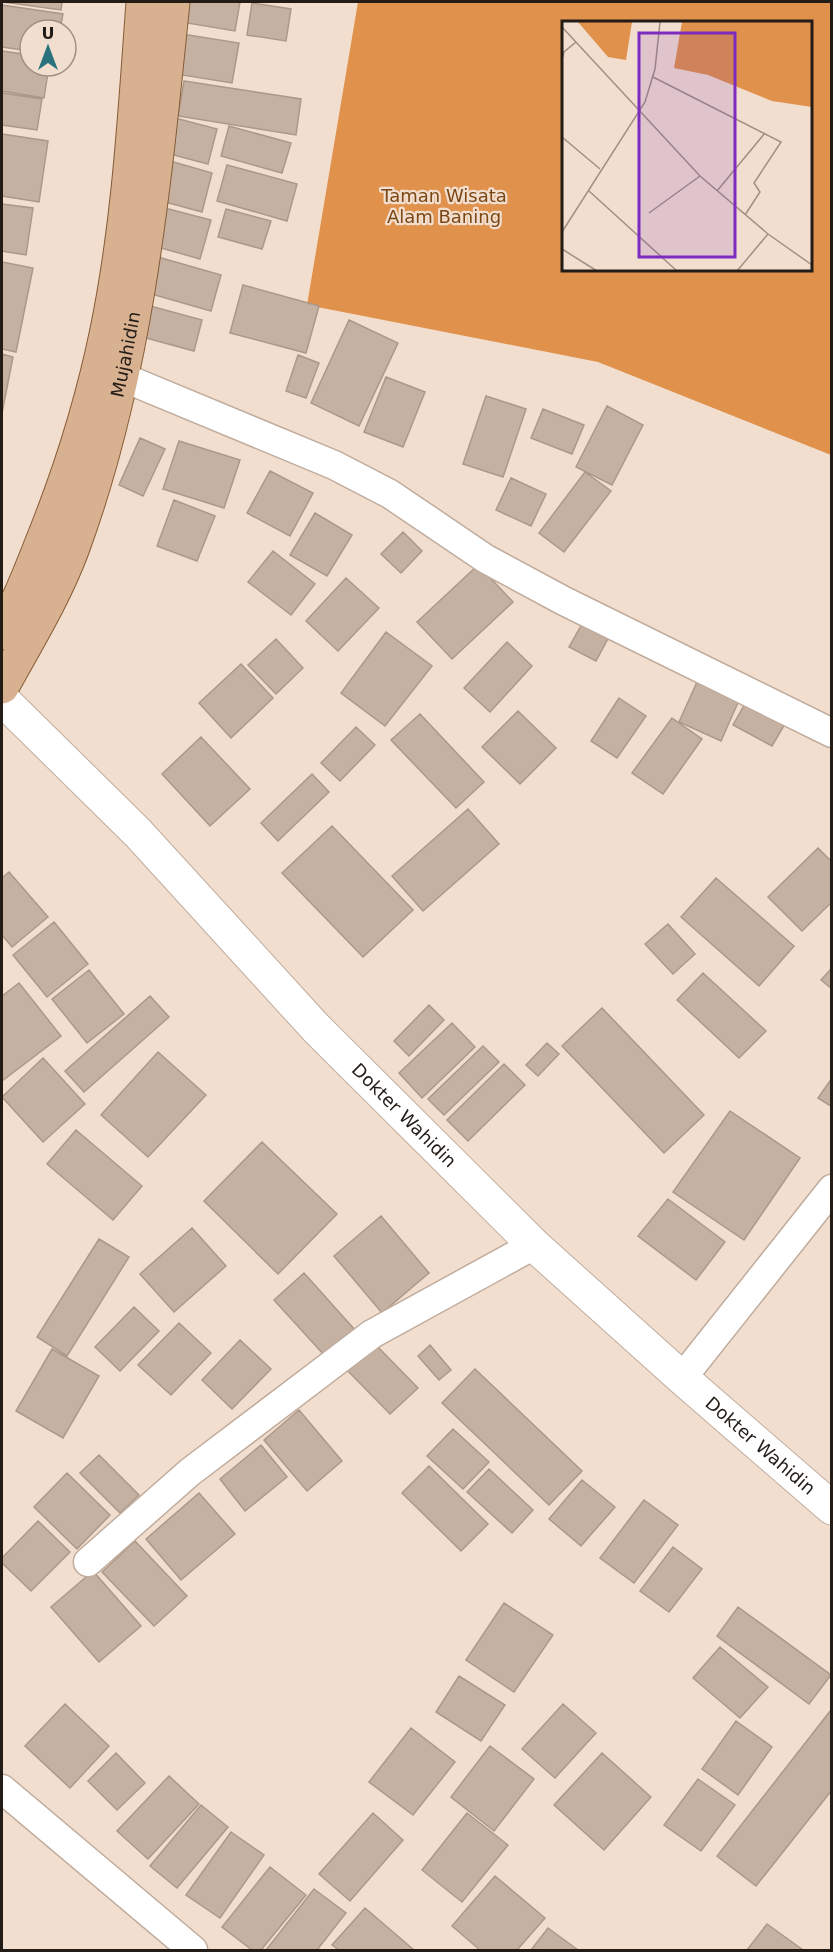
<svg xmlns="http://www.w3.org/2000/svg" width="833" height="1952" font-family="'DejaVu Sans',sans-serif">
<rect width="100%" height="100%" fill="#f2dece"/>
<path fill="#e0914b" fill-rule="evenodd" d="M358 2H831V455L598 362 307 305ZM563 22H810V270H563Z"/>
<path fill="#c5b1a2" stroke="#ab9889" stroke-width="1.5" d="M3 2H62L61 10Z
M184 2H240L235 31 181 22Z
M252 3 291 9 286 41 247 35Z
M2 5 63 14 60 30H30V51L2 47Z
M182 34 239 43 232 83 176 74Z
M2 51 30 55V66H49L44 98 2 91Z
M184 81 301 99 296 135 178 116Z
M2 93 42 99 37 130 2 125Z
M175 118 217 129 208 164 166 153Z
M229 126 291 143 282 173 221 156Z
M2 134 48 141 39 202 2 196Z
M170 161 212 173 202 212 158 200Z
M227 165 297 184 287 221 217 201Z
M2 204 33 208 26 255 2 251Z
M157 206 211 220 200 259 147 244Z
M226 209 271 221 262 249 218 237Z
M158 257 221 275 211 311 148 293Z
M2 262 33 268 16 352 2 349Z
M243 285 319 306 306 353 230 333Z
M143 304 202 320 194 351 135 335Z
M349 320 398 343 359 426 311 403Z
M2 354 13 357 2 413Z
M298 355 319 363 306 398 286 391Z
M386 377 425 392 403 447 364 432Z
M486 396 526 409 503 477 463 464Z
M607 406 643 425 612 485 576 467Z
M543 409 584 425 572 454 531 438Z
M140 438 165 449 143 496 119 485Z
M179 441 240 460 224 508 163 489Z
M270 471 313 493 290 536 247 513Z
M585 472 611 491 564 552 539 533Z
M511 478 546 494 531 526 496 510Z
M174 500 215 516 197 561 157 546Z
M315 513 352 535 327 576 290 555Z
M403 532 422 551 401 573 381 554Z
M273 551 315 584 291 615 248 582Z
M478 565 513 602 452 659 417 622Z
M346 578 379 608 338 651 306 621Z
M586 617 612 631 596 661 569 647Z
M386 632 432 666 385 726 341 693Z
M276 639 303 668 276 694 248 665Z
M507 642 532 666 490 712 464 688Z
M241 664 273 698 231 738 199 703Z
M702 671 744 689 721 741 679 722Z
M750 695 789 717 772 746 733 725Z
M619 698 646 716 617 758 591 741Z
M518 711 556 748 520 784 482 747Z
M420 714 484 782 456 808 391 740Z
M672 718 702 739 663 794 632 773Z
M356 727 375 745 340 781 321 763Z
M201 737 250 789 210 826 162 774Z
M312 774 329 792 278 841 261 823Z
M468 809 499 844 423 911 392 876Z
M332 826 413 910 363 957 282 873Z
M818 848 832 862V902L802 931 768 897Z
M9 872 48 917 12 947 2 935V878Z
M716 878 794 946 759 986 681 917Z
M54 922 88 964 47 997 13 955Z
M668 924 695 954 673 974 645 944Z
M832 968V989L821 980Z
M89 970 124 1014 87 1043 52 999Z
M703 973 766 1031 739 1058 677 1000Z
M19 983 61 1036 2 1081V996Z
M150 996 169 1017 84 1092 65 1071Z
M429 1005 444 1020 409 1056 394 1041Z
M602 1008 704 1115 664 1153 562 1046Z
M452 1023 475 1047 422 1098 399 1073Z
M547 1043 559 1054 538 1076 526 1065Z
M483 1046 499 1062 444 1115 428 1099Z
M158 1052 206 1095 148 1157 101 1115Z
M43 1058 85 1104 43 1142 2 1097Z
M504 1064 525 1085 468 1141 447 1120Z
M832 1078V1107L818 1098Z
M730 1111 800 1158 744 1240 673 1192Z
M76 1130 142 1186 113 1220 47 1164Z
M262 1142 337 1214 278 1274 204 1201Z
M668 1199 725 1242 696 1280 638 1236Z
M381 1216 429 1273 382 1313 334 1256Z
M192 1228 226 1266 174 1312 140 1274Z
M99 1239 129 1257 67 1356 37 1337Z
M304 1273 355 1330 325 1356 274 1300Z
M134 1307 159 1331 120 1371 95 1347Z
M179 1323 211 1353 171 1395 138 1365Z
M240 1340 271 1369 232 1409 202 1380Z
M374 1343 418 1388 390 1414 347 1370Z
M430 1345 451 1370 439 1380 418 1356Z
M52 1349 99 1376 63 1438 16 1411Z
M475 1369 582 1471 549 1505 442 1403Z
M299 1410 342 1461 307 1491 264 1440Z
M453 1429 489 1462 463 1489 427 1456Z
M261 1445 287 1477 245 1511 220 1479Z
M99 1455 139 1495 120 1513 80 1473Z
M429 1466 488 1524 461 1551 402 1493Z
M489 1469 533 1510 512 1533 467 1492Z
M67 1473 110 1515 77 1549 34 1507Z
M582 1480 615 1507 581 1546 549 1519Z
M199 1493 235 1534 181 1580 146 1539Z
M644 1500 678 1525 634 1583 600 1558Z
M38 1521 70 1552 31 1591 2 1563V1558Z
M135 1541 187 1596 154 1626 102 1572Z
M673 1547 702 1569 669 1612 640 1591Z
M93 1571 141 1626 99 1662 51 1607Z
M504 1603 553 1635 514 1692 466 1660Z
M738 1607 831 1675 809 1704 717 1636Z
M720 1647 768 1687 740 1718 693 1678Z
M459 1676 505 1705 481 1741 436 1712Z
M65 1704 109 1746 70 1788 25 1746Z
M563 1704 596 1733 555 1778 522 1749Z
M831 1710 832 1790 756 1886 717 1856Z
M736 1721 772 1747 738 1795 702 1769Z
M411 1728 455 1762 413 1815 369 1782Z
M490 1746 534 1779 494 1831 451 1797Z
M116 1753 145 1783 117 1810 88 1781Z
M602 1753 651 1797 604 1850 554 1805Z
M169 1776 199 1804 148 1859 117 1831Z
M698 1779 735 1805 701 1851 664 1825Z
M201 1805 228 1827 177 1888 150 1866Z
M373 1813 403 1840 350 1901 319 1874Z
M467 1813 508 1845 462 1902 422 1870Z
M231 1832 264 1855 220 1918 186 1895Z
M270 1867 306 1895 261 1950H252L222 1927Z
M495 1876 545 1918 517 1950H480L452 1926Z
M314 1889 346 1913 317 1950H266Z
M365 1908 414 1950H339L332 1945Z
M767 1924 803 1950H747Z
M548 1928 578 1950H531Z"/>
<g fill="none" stroke-linecap="round" stroke-linejoin="round">
<defs>
<path id="street" d="M122 377 334 465 390 494 486 559 564 601 832 733
M682 1378 832 1189
M88 1562 190 1472 372 1334 534 1245
M2 1789 193 1950"/>
<g id="secondary">
<path id="s1" d="M2 699 138 833 316 1028 534 1245 682 1378 832 1508"/>
</g>
<g id="primary">
<path d="M2 633C18 603 30 573 42 542 70 473 92 403 107 330 129 223 135 111 143 2"/>
<path id="s2" d="M2 687C26 643 54 598 72 550 137 374 154 187 173 2"/>
</g>
</defs>
<use href="#street" stroke="#c0ac9d" stroke-width="31"/>
<use href="#secondary" stroke="#c0ac9d" stroke-width="35"/>
<use href="#primary" stroke="#865b35" stroke-width="35"/>
<use href="#street" stroke="#fff" stroke-width="28"/>
<use href="#secondary" stroke="#fff" stroke-width="33"/>
<use href="#primary" stroke="#d7b190" stroke-width="33"/>
</g>
<g text-anchor="middle" stroke-width="4.5" stroke-linejoin="round" paint-order="stroke">
<g font-size="18" fill="#7b4714" stroke="#f2dece">
<text x="444" y="202">Taman Wisata<tspan x="444" dy="21">Alam Baning</tspan></text>
</g>
<g font-size="18" fill="#231c16" stroke="#f2dece">
<text dy="6" stroke="none"><textPath href="#s2" startOffset="357">Mujahidin</textPath></text>
<text dy="6" stroke="none"><textPath href="#s1" startOffset="579">Dokter Wahidin</textPath></text>
<text dy="6" stroke="none"><textPath href="#s1" startOffset="1065">Dokter Wahidin</textPath></text>
</g>
</g>
<g transform="translate(562 21)">
<rect width="250" height="250" fill="#f2dece"/>
<path d="M16 1H70L64 39 46 36ZM120 1H250V86L210 80 146 54 112 47Z" fill="#e0914b"/>
<path fill="none" stroke="#9f9084" stroke-width="1.5" d="M0 6 138 155 206 213 250 244M0 39 2 31 14 21M91 56 219 121 192 162 198 171 183 194M0 116 38 148M27 170 115 250M155 170 203 112M87 192 138 155M0 211 83 81 93 48 98 1M0 228 35 250M175 250 206 213"/>
<path fill="#7b2cbf" fill-opacity="0.15" stroke="#7b2cbf" stroke-width="3" d="M77 12H173V236H77Z"/>
<rect width="250" height="250" fill="none" stroke="#231c16" stroke-width="3"/>
</g>
<rect width="833" height="1952" fill="none" stroke="#231c16" stroke-width="6"/>
<g transform="translate(48 48)"><circle r="28" fill="#f2dece" stroke="#9f9084" stroke-width="1.5"/>
<path d="M0-4.5L10 22L0 15L-10 22Z" fill="#2a727d"/>
<text y="-9" font-size="16" font-weight="bold" text-anchor="middle" fill="#231c16">U</text>
</g>
</svg>
